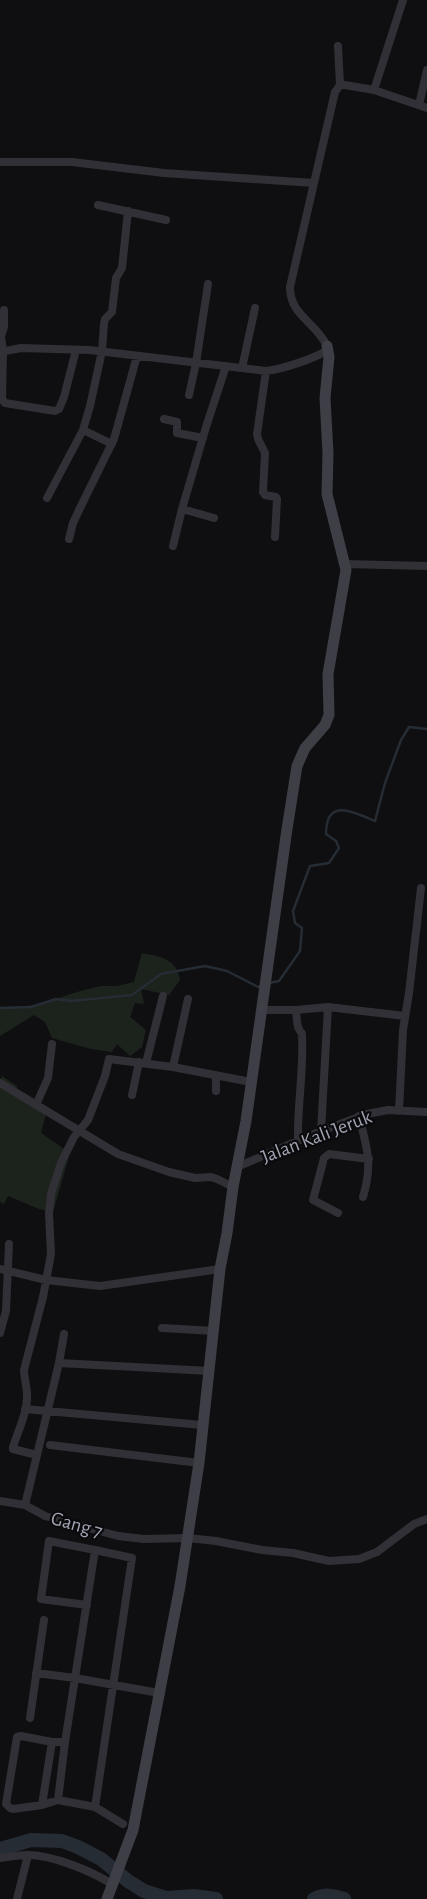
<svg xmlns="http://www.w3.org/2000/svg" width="427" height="1899" font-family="'Alegreya Sans',sans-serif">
<rect width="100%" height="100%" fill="#0f0f11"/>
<path fill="#1c231d" d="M142 953C161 957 176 958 180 980L169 995 141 989 144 1004 135 1003 130 1017 146 1030 142 1047 130 1056 117 1044 112 1052 91 1049 52 1038 45 1022 34 1015 0 1036V1008L37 1005 77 992 101 986H117L134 982Z
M2 1076 17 1086 16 1095 46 1114 41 1133 70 1153 53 1212 39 1209 8 1196 4 1204 0 1202V1082Z"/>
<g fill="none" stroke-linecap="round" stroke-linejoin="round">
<path stroke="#262c34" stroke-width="2.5" d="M269 983 279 981 300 951 302 928 295 923 293 911 310 866 329 863 339 848 336 841 326 834C326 797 354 812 375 821L385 783 401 740 409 727 427 729
M0 1008 31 1007 56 999 71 1001 132 995 161 974 205 966 227 971 258 987 262 986"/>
<path stroke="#262c34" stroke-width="14" d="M0 1849 31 1840 62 1841 78 1847 101 1859 128 1881 144 1891 166 1898 194 1896 216 1899
M314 1899C325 1894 332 1895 344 1899"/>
<path stroke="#303036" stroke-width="8" d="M338 46 340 85
M374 90 403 0
M419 105 427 70
M0 162H72L164 173 314 183
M98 205 166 220
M4 310V327L1 336 3 351 2 399 5 403 55 411 59 409 64 397 76 350
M327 346C315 321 290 316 290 287L335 92 340 85H345L374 90 427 108
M0 352 21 348 89 350 266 371C283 369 313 359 328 350
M242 368 255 308
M266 371 257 434 258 439 265 453 263 492 265 495 276 497 277 499 275 537
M189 395 196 363 208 284
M164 419 177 422V433L203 438
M83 430 112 444
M47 498 83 430 90 406 102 351 104 324 105 319 112 312 116 278 122 268 128 211
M182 509 214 518
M69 539 73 523 80 508 114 439 137 356
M173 546 182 509 206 427 226 366
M345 564 427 566
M261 1010H296L328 1007 405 1016
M296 1010C297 1016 296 1024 299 1029 302 1036 301 1029 302 1036 304 1071 297 1106 298 1141
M146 1063 163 996
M173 1067 188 999
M0 1083 118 1154 169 1172 195 1178 211 1177 217 1179 233 1187
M216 1091V1076
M132 1095 139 1062
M36 1105 48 1078 52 1044
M399 1111 403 1030 409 993 421 888
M359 1116C367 1148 373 1164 363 1197
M321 1131 328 1007
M237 1167 321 1131 367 1114 388 1110 427 1112
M338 1213 313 1200 324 1158 329 1154 369 1159
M0 1269 46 1280 100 1286 220 1269
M162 1328 214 1331
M0 1333 6 1311 9 1244
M59 1363 210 1371
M25 1409 202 1425
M50 1445 199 1463
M37 1455 59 1363 64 1334
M0 1501 25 1505 45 1516 118 1536 144 1539 188 1538 216 1541 262 1550 293 1553 329 1561 359 1559 377 1552 414 1524 427 1519
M25 1505 37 1455 13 1449V1447C18 1431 28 1411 27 1394 27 1386 24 1378 24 1370L43 1297 51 1254 49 1213 51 1194 61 1163 74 1137 88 1120 105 1076 109 1059 173 1067 251 1082
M87 1605 41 1599 49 1541 95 1550
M36 1673 75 1678 159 1693
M30 1718 44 1620
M58 1800 65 1742
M42 1805 52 1742
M95 1807 132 1558 95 1550 65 1742H52L21 1736 17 1737 6 1804 10 1808 13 1809 42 1805 58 1800 95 1807 123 1824
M0 1858C9 1857 18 1855 27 1855 53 1855 91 1871 112 1884
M17 1899 28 1855"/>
<path stroke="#3e3f46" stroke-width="11" d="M107 1899 133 1830 180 1586 199 1463 220 1269 227 1233 233 1187 246 1121 287 829 297 766 305 748 325 725 329 715 328 674 346 570 327 494 328 453 325 398 329 357 327 346"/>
</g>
<g text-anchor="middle" stroke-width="4.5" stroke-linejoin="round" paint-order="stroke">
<g font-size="20" fill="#a0a3b2" stroke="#0a0a0c">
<text transform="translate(316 1136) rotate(-21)" y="7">Jalan Kali Jeruk</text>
<text transform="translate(77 1524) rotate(16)" y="7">Gang 7</text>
</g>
</g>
</svg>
